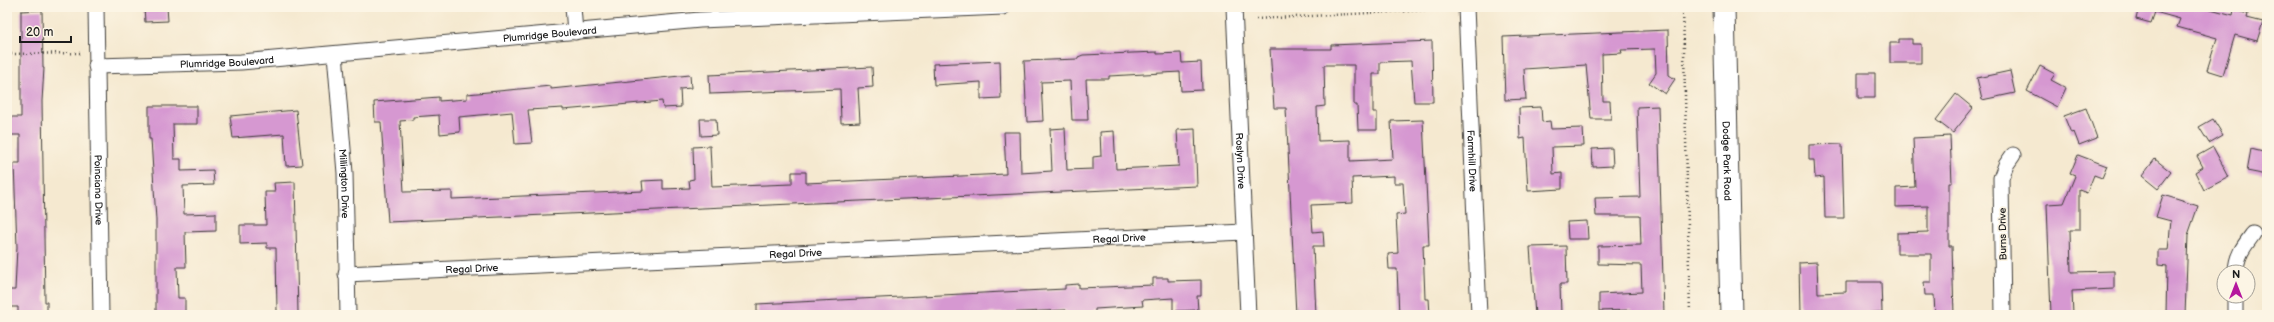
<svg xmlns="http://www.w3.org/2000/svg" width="2274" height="322" font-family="'Balsamiq Sans',sans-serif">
<rect width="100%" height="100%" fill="#fcf5e5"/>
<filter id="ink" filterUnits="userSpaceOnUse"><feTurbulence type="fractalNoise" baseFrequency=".025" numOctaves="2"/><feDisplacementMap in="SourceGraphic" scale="8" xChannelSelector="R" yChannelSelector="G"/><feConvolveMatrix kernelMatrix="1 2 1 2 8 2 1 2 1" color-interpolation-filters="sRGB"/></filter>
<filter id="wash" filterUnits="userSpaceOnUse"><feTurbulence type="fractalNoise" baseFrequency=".012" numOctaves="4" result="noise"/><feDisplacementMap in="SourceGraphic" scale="16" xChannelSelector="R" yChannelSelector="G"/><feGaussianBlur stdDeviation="0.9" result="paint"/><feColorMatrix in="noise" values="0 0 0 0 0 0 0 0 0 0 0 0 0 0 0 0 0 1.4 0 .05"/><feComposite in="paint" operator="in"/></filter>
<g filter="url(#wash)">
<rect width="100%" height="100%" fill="#f5e9d0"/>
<g id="blocks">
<path fill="#d698d1" d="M144 7H167L168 21 145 22Z
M2139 7H2203L2233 15 2234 10 2248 14 2247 18 2263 22 2257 41 2235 35 2223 75 2207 70 2217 38 2177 27 2180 19 2155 12 2151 23 2136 19Z
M42 10 43 68H44L42 101 45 302H47V315H18V307H7V290H15L17 247 14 163H20V135H7V117H21V11Z
M1668 30 1669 75 1675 79 1665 94 1649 83 1656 73 1655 49 1621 50 1622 53 1602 54 1603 101H1610L1611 119H1591L1586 65 1524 69 1526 99 1505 100 1503 37Z
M1899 39H1912V44H1921V63H1890V43H1899Z
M1432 41 1433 102H1414L1411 61 1380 62V74H1373V112H1377V130H1358L1357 105H1354V65H1324L1325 106 1317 107 1318 141 1350 140V161L1393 159 1391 121 1423 120 1429 245H1423L1425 299H1429L1430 315H1399L1397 269H1389L1388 254 1398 253 1396 215 1405 214 1403 183H1394V176L1352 178 1353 203 1311 205 1313 232 1323 231 1324 246H1313L1316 315H1296L1286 108H1274L1270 49H1331V45Z
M1157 52V54L1181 53 1182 63 1201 62 1202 90 1181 91 1180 72 1109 76V79H1086L1088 120H1072L1070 81 1041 82 1043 121 1027 122 1024 61 1078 59V57L1083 55Z
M1000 61 1001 98 981 99V82L934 85 933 64Z
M2040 66 2055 74 2051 80 2066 88 2057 107 2027 91Z
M872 67 873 87 858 88 860 122 841 123 840 89 710 94 709 75Z
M2010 71 2015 93 1982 100 1977 78Z
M1858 73H1875V98H1858Z
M690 75 691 88 680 89 681 107 663 108 662 101 563 110V108L528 110 532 143 515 144 512 112 459 117 460 132 440 134 439 115 413 117V120L400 121 404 192 452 191V199L643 191 642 181 663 180V189L690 188 689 180 694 179 693 147 710 146 712 187 792 184V172H806V183L1006 174 1004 132H1020L1021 173 1052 171 1050 129 1065 128 1067 170 1093 169V157L1101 156 1100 132 1114 131 1116 169 1179 166 1177 130 1195 129 1197 186 388 222 381 122H375L374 102 439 97V101L467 99V94L551 86V89Z
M1956 94 1973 108 1953 133 1936 120Z
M149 106H197V124H173L174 159H181V171L213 170 214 185 183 186 184 214 216 213V231L185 232 186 267H177L178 298H185V315H156V220L151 139H149Z
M1658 106 1664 315 1631 314V310L1599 311V294L1642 292 1641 265 1598 264V246L1641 245 1640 216H1596L1595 198 1640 197 1637 107Z
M1541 107 1542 122 1550 121 1551 129 1583 128 1584 146 1552 147 1553 174 1562 173V189L1528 191 1525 138 1520 139 1519 108Z
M2086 108 2097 138 2079 145 2074 132 2071 133 2064 116Z
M296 110 302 165 286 166 284 134 233 138 230 116Z
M700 119H716L717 135 701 136Z
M2213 119 2223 135 2209 143 2199 127Z
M1950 136 1952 183H1949V246H1952L1954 315H1935L1934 295H1925L1924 282H1931V254H1897V233L1928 232V206L1896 207V188L1915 187 1913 138Z
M1842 144 1844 218H1825L1824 177 1815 178 1814 160H1809V145Z
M2213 147 2229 177 2204 190 2195 172 2203 167 2197 156Z
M1612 148 1613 166 1593 167 1592 149Z
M2251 149 2267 153V175L2247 171Z
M2078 155 2107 166 2102 178 2094 175 2087 193 2079 190V230H2070L2071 272 2114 271V289L2072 291 2073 315H2051L2047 204 2064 203 2075 176 2070 174Z
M2155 159 2171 172 2158 189 2142 176Z
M295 182 298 313H277L276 248H267V243L240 244V225H266L265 192H275L274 183Z
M2163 195 2198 206 2188 235 2185 315H2166L2167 266 2158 265V250H2168L2171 221 2156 217Z
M1587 221 1588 239H1568L1567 222Z
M1566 246 1567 284H1560L1561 315H1535L1530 247Z
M1817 262 1818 293 1846 292V282H1881L1882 312 1800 315 1799 263Z
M1153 278H1168V281L1201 280V296H1197L1198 310 1173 311V298L1142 300 1143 306 1095 309V315H1067L1066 310 957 315H757V304L1065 289V285L1079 284V288L1153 285Z"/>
</g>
</g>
<g filter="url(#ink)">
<use href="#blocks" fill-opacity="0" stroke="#3d3b37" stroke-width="1"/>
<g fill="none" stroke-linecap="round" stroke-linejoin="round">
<defs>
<g id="street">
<path id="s1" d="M96 7 101 315"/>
<path d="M573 7 575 32"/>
<path id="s2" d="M1234 7 1248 315"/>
<path id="s3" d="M1466 7 1479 315"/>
<path id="s4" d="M335 54 345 173 348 315"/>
<path id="s5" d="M96 66 241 62 700 20 1003 7"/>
<path d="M2236 272C2236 256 2244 246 2253 234"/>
<path id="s6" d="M346 274 1244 232"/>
<path d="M2003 315 2001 178 2006 165 2013 155"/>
<path d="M2235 315V296"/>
</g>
<g id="secondary">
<path id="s7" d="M1724 7 1731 315"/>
</g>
</defs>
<use href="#street" stroke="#3d3b37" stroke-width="17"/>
<use href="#secondary" stroke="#3d3b37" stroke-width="23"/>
<path stroke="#3d3b37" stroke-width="2.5" stroke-dasharray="1 3" stroke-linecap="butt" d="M1683 7 1690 315
M1256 19 1445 9
M7 54 82 53"/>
<use href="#street" stroke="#fff" stroke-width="15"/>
<use href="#secondary" stroke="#fff" stroke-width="21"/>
</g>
</g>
<g text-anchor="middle" stroke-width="3.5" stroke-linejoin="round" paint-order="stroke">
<g font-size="10" fill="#1c1c1c" stroke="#fcf5e5">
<text dy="4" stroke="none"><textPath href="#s5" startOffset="455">Plumridge Boulevard</textPath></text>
<text dy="4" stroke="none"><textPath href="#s5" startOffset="131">Plumridge Boulevard</textPath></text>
<text dy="4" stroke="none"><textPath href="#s2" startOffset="154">Roslyn Drive</textPath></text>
<text dy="4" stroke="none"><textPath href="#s3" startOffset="154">Farmhill Drive</textPath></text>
<text dy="4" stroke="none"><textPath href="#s7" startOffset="154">Dodge Park Road</textPath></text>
<text dy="4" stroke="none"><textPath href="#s4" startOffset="130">Millington Drive</textPath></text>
<text dy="4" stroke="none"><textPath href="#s1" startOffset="183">Poinciana Drive</textPath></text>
<text transform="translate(2002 234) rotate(-91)" y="4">Burns Drive</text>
<text dy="4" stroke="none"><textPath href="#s6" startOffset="774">Regal Drive</textPath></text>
<text dy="4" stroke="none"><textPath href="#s6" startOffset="450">Regal Drive</textPath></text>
<text dy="4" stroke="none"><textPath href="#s6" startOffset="126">Regal Drive</textPath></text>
</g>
</g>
<rect width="2274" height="322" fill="none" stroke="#fcf5e5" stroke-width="24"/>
<g transform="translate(2236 284)"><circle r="19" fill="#fcf5e5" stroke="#a29e95"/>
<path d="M0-3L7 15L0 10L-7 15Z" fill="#b5179e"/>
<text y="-6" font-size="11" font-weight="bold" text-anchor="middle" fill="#1c1c1c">N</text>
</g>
<path d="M20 36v6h51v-6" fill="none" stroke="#1c1c1c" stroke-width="2"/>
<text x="26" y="36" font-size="12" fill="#1c1c1c" stroke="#fcf5e5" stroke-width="3" paint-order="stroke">20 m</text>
</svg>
